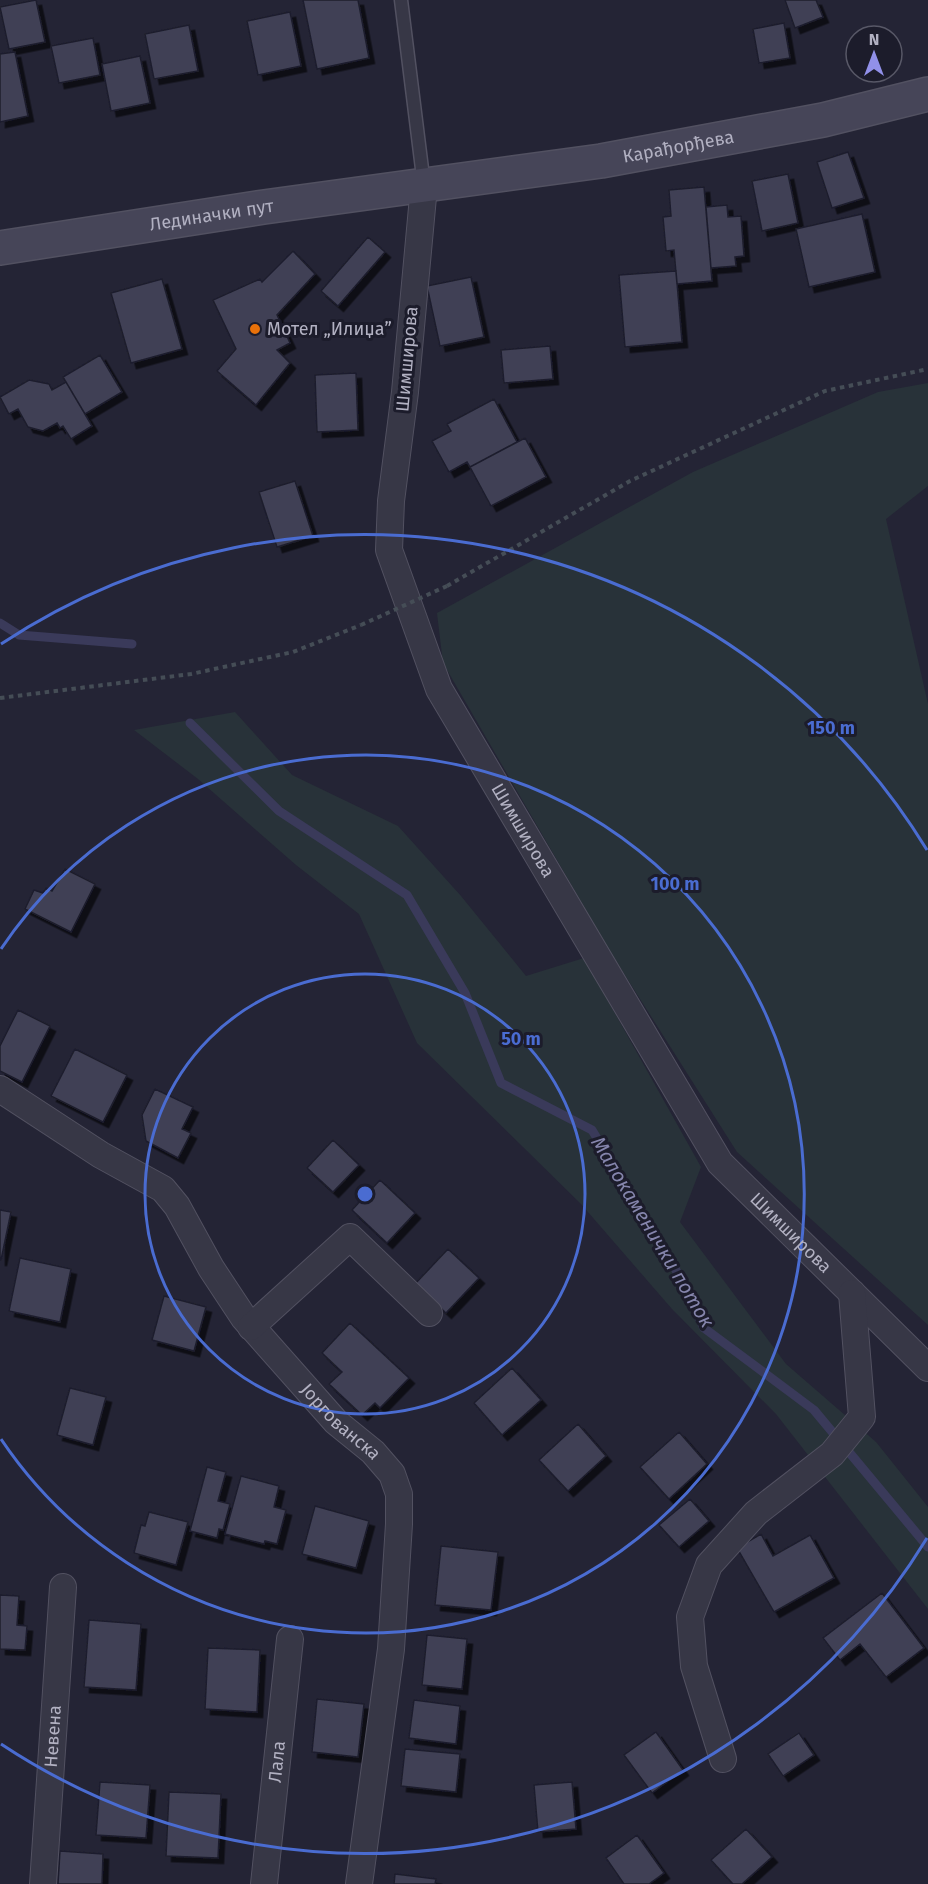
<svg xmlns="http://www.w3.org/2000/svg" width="928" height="1884" font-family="'Fira Sans',sans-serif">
<defs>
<filter id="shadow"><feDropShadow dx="5.5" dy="5.5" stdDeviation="0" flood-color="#0009"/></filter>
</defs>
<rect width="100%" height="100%" fill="#242435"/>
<path fill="#283239" d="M928 383V486L886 519 928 704V1325L737 1152 609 950 443 663 437 613 693 472 878 392Z
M235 712 292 775 398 826 461 896 526 976 584 958 701 1167 680 1222 786 1364 876 1442 928 1507V1609L776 1414 672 1309 581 1204 417 1043 359 914 296 865 198 779 134 730Z"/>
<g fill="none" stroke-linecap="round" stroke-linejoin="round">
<path stroke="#3a3a5a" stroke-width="9" d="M0 623 19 635 132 644
M190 723 279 811 407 895 465 993 501 1083 592 1130 672 1262 704 1328 814 1410 928 1547"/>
</g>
<path fill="#404155" stroke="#1e1e2d" stroke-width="1.5" filter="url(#shadow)" d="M36 0 45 42 9 49 0 7Z
M303 0H358L369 58 317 69Z
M785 0H816L823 17 795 28Z
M290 12 301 66 258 75 247 21Z
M784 23 790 58 759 63 753 29Z
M189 25 198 71 154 79 145 34Z
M93 38 100 75 59 83 51 46Z
M15 52 28 116 0 122V54Z
M140 56 150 103 111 111 102 64Z
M848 152 864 198 832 208 817 162Z
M788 174 798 223 762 231 752 181Z
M704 187 712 281 677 284 674 250 666 251 663 217 671 216 669 190Z
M727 205 728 217 741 216 744 256 735 257 736 266 711 268 706 207Z
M862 214 875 272 809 287 796 229Z
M368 237 385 252 338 306 321 291Z
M293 251 315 274 277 315 290 343 277 350 290 363 256 405 217 371 236 349 213 300 260 279 262 282Z
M676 271 682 342 625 347 619 275Z
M471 277 484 337 440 346 427 286Z
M162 279 182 349 131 363 111 293Z
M550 346 553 379 504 383 501 350Z
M100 355 122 392 85 414 63 377Z
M356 373 358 430 317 432 315 375Z
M29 380 49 384 52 390 66 382 92 426 71 439 63 426 60 428 57 423 43 431 28 427 18 409 9 414 0 397Z
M494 399 517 442 470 467 467 462 449 472 432 441 451 431 447 424Z
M525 438 546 477 491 506 470 467Z
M295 481 313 536 277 547 259 492Z
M65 869 95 884 71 932 25 909 34 890 43 893 46 888 52 891Z
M18 1010 50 1026 22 1082 0 1071V1046Z
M75 1049 127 1075 103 1122 51 1096Z
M155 1089 193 1107 182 1129 191 1133 178 1158 146 1141 142 1115Z
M333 1140 359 1165 333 1192 307 1168Z
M380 1180 415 1213 387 1243 352 1210Z
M0 1210 11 1212 1 1260H0Z
M448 1249 479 1278 446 1313 415 1284Z
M20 1258 71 1269 60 1322 9 1311Z
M164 1296 206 1307 194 1351 152 1340Z
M350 1323 409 1378 380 1408 375 1403 362 1415 329 1384 342 1372 322 1353Z
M512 1368 541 1400 502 1435 474 1403Z
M70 1388 106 1397 93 1445 57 1435Z
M578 1424 606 1456 568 1491 539 1460Z
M679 1432 707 1464 669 1499 640 1467Z
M207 1467 226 1472 218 1501 230 1504 223 1530 219 1529 217 1538 190 1531Z
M241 1476 279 1486 274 1507 286 1510 277 1544 265 1541 264 1544 225 1534Z
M690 1499 709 1521 679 1547 659 1525Z
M315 1506 369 1521 356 1568 302 1554Z
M149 1512 188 1522 176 1565 134 1553 141 1525 145 1526Z
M761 1534 773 1556 810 1535 834 1578 774 1612 737 1548Z
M441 1546 498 1552 491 1610 435 1605Z
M882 1593 924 1648 886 1677 860 1644 840 1660 823 1638Z
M0 1595 19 1596 17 1625 27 1626 25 1650 0 1649Z
M89 1620 141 1624 136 1690 84 1687Z
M427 1635 467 1639 462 1689 422 1685Z
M208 1648 260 1650 257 1712 205 1709Z
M317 1699 364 1704 358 1757 312 1752Z
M414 1700 460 1706 456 1744 409 1738Z
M656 1732 683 1770 652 1793 624 1755Z
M799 1733 814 1755 783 1776 768 1754Z
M405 1749 460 1754 456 1792 401 1786Z
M100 1782 150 1785 146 1838 96 1835Z
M572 1782 576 1829 538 1832 534 1785Z
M169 1792 221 1794 218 1858 166 1856Z
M746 1829 772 1857 742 1884H733L711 1860Z
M637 1835 664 1873 649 1884H624L606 1858Z
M60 1851 103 1854 102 1884H58Z
M395 1874 436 1879 435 1884H394Z"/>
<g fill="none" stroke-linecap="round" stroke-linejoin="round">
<defs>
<path id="service" d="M401 0 424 185"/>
<g id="minor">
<path id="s1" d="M424 186 405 392 391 501 389 550 439 689 720 1163 928 1368"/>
<path id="s2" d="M0 1089 101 1155 163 1189 177 1206 211 1268 244 1318 336 1422 373 1452 392 1474 399 1494V1524L391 1649 359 1884"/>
<path d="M251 1327 350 1237 429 1313"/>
<path d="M723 1759 694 1666 690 1617 709 1565 756 1513 832 1454 862 1417 852 1293"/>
<path id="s3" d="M43 1884 63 1587"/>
<path id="s4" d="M264 1884 290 1639"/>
</g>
<g id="secondary">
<path id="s5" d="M0 248 264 207 601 161 823 120 928 94"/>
</g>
</defs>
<use href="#service" stroke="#525161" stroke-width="15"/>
<use href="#minor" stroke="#525161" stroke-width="28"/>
<use href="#secondary" stroke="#525161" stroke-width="36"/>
<path stroke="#454d56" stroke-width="4" stroke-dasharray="4.5 4.5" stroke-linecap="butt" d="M447 586 630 481 825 391 928 369
M0 698 191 674 293 652 361 625"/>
<use href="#service" stroke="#373746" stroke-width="12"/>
<use href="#minor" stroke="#373746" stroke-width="26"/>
<use href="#secondary" stroke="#464558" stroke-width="33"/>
<path stroke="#454d56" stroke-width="4" stroke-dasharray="4.5 4.5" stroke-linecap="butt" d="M361 625 447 586"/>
</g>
<g fill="none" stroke="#4a6cd1" stroke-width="3">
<circle cx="365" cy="1194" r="220"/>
<path d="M1 949A439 439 0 1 1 1 1439"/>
<path d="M927 1538A659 659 0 0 1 1 1744M1 644A659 659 0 0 1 927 850"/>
</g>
<circle fill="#e8710a" stroke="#1c1c2b" stroke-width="2" cx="255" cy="329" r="6"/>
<g text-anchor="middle" stroke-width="6" stroke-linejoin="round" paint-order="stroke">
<g font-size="18" fill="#b2b1c2" stroke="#1c1c2b">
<text dy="6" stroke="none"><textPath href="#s5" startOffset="686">Карађорђева</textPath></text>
<text dy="6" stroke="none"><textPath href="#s5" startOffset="214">Лединачки пут</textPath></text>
<text transform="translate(407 359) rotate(-85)" y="6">Шимширова</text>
<text dy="6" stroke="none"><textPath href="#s1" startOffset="678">Шимширова</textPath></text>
<text dy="6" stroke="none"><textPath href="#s1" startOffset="1164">Шимширова</textPath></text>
<text dy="6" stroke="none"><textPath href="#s2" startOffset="486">Јоргованска</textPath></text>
<text dy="6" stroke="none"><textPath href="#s3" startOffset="148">Невена</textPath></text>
<text dy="6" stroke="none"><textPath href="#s4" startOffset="123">Лала</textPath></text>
</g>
<g font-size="18" fill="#b2b1c2" stroke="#1c1c2b" text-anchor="start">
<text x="267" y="335">Мотел „Илиџа”</text>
</g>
<g font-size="20" font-style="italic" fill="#8585ac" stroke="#1c1c2b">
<text transform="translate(653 1232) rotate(59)" y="7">Малокаменички поток</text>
</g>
</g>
<circle cx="365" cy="1194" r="9" fill="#4a6cd1" stroke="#1c1c2b" stroke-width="3"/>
<g font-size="18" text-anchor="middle" font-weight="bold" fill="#4a6cd1" stroke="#1c1c2b" stroke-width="6" stroke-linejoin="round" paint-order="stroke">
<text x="831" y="734">150 m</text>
<text x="675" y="890">100 m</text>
<text x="521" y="1045">50 m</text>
</g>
<g transform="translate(874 54)"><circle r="28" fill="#1c1c2b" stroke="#585867" stroke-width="1.5"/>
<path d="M0-4.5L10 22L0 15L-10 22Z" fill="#9190e9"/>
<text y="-9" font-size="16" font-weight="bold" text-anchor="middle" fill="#b2b1c2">N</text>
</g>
</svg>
